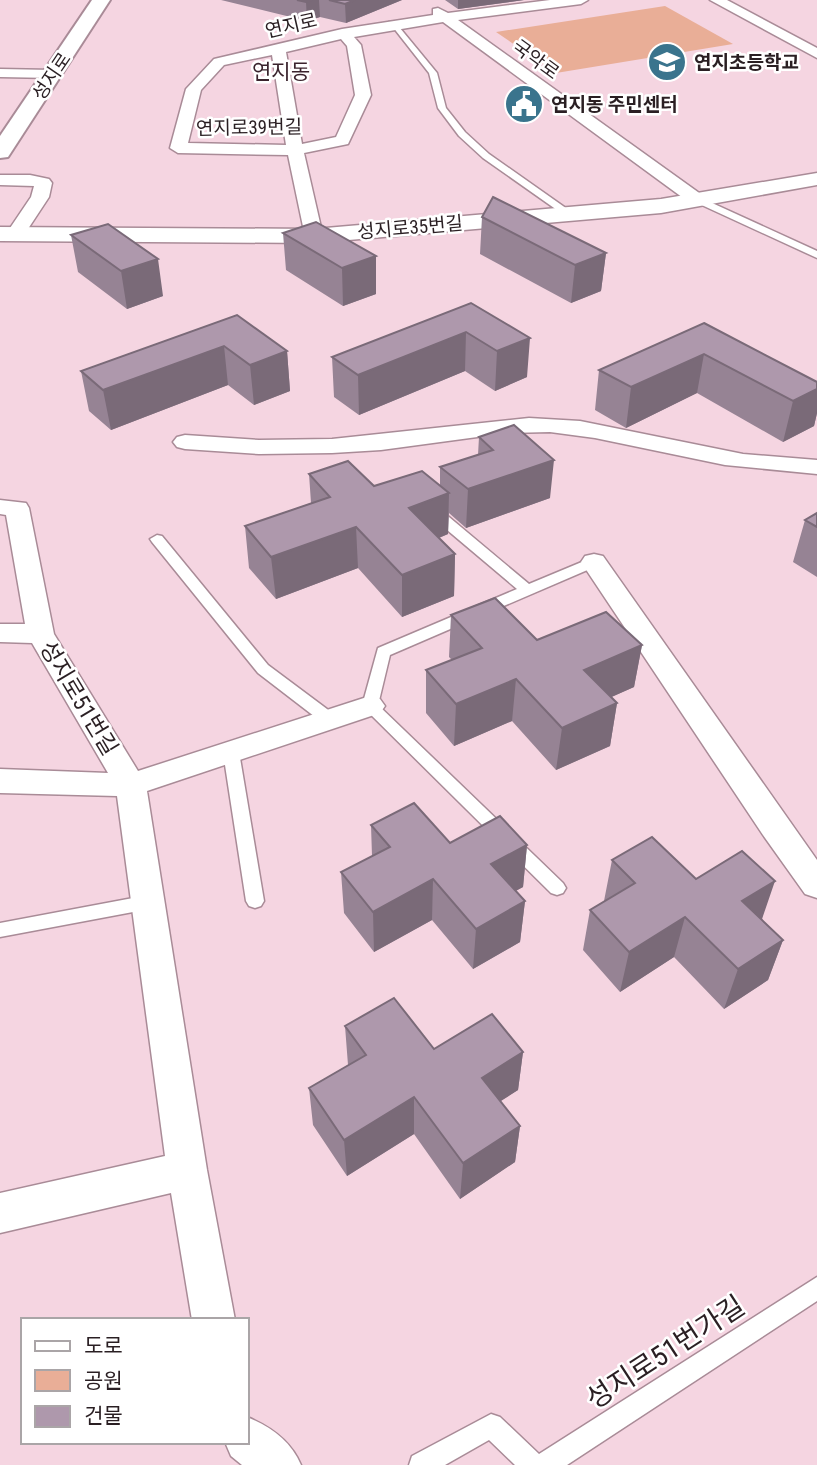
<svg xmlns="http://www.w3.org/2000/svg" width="817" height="1465" font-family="'Roboto Condensed','Noto Sans KR',sans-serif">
<rect width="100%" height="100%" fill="#f5d5e1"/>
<path fill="#e9ae97" d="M665 6 733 44 556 73 496 32Z"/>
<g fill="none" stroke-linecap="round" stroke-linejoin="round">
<defs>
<path id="service" d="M389 22H395L437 73 446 108 465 132 489 154 570 211V215H564L483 158 459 136 438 108 429 73Z
M693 197H699L817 251V258L693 201Z
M432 506 437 507 529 584 589 559 594 558 601 562 599 565 390 655 378 705 563 883 566 888 563 893 557 895 551 893 362 706 378 648 517 589 427 513V507Z
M157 535 162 536 268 665 335 715 337 719 335 723H323L258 673 152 542 150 539Z
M231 746 239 752 264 901 261 906 255 908 249 906 246 901 223 752Z
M149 895 155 897 158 902 155 907 149 909 0 937V923Z
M817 1277V1301L567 1465H515L489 1440 445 1465H409L412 1456 491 1414 500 1417 539 1454Z"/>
<path id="minor" d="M550 0H588L581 4 458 20 702 195 705 199 702 203H690L443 22 354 37 361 45 371 95 348 144 304 153 323 236 321 240H307L305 236 288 155 178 153 170 148 186 89 214 59 342 29 433 15V9L438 8 448 13ZM341 39 347 46 355 95 336 137 302 144 286 52ZM272 55 286 145 188 143 201 90 224 65Z
M710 0H727L817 48V58Z
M0 69 53 70 60 74 53 78 0 77Z
M0 175H30L49 179 52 183 49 197 22 238 15 240 6 234 31 197 34 186 0 185Z
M529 418 580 421 743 454 817 460V474L725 465 595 438 550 432 507 433 381 450 332 453 259 454 185 449 177 447 173 442 177 437 185 435 259 440 332 439Z
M0 500 26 503 29 508 54 634 138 771 370 696 380 699 385 706 380 713 147 791 207 1170 235 1320H192L171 1193 0 1233V1193L165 1156 117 796 0 793V769L108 773 32 643 0 642V624H25L6 515 0 514Z
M594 554 603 556 817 860V898L805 894 763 835 581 562 585 556Z
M247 1417C271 1427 291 1441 301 1465H242L231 1456 225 1442H247Z"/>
<path id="tertiary" d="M817 173V185L661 213 314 243 0 241V227L314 229 661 199Z"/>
<path id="secondary" d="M92 0H110L8 157 0 158V136Z"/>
</defs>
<use href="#service" stroke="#a98b97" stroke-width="3"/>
<use href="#minor" stroke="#a98b97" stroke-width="3"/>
<use href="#tertiary" stroke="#a98b97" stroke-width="3"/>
<use href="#secondary" stroke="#a98b97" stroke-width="4"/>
<use href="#service" fill="#fff" fill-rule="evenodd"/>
<use href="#minor" fill="#fff" fill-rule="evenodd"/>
<use href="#tertiary" fill="#fff" fill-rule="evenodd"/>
<use href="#secondary" fill="#fff" fill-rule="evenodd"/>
</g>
<path fill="#968394" d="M221 0H402L346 23 320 17 307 21Z
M445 0H524L458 9Z
M482 217 606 253 601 291 571 303 480 254Z
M316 222 376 294 343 306 286 270 283 233Z
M71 235 163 296 127 309 78 272Z
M471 303 527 377 495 391 465 371 359 415 334 397 332 357Z
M237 315 287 351 290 391 254 405 228 385 111 430 89 411 81 371Z
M704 323 817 382V413L814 426 783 442 697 393 626 428 595 410 599 370Z
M479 437 550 498 466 528 449 513 448 534 439 538 455 554 454 596 402 617 358 568 276 599 249 568 245 526 311 503 309 474 374 486 440 485V467L478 455Z
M817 513V577L793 562 805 520Z
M451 615 537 640 642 645 634 687 611 697 617 703 610 746 556 770 512 721 454 746 426 713V670L452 660 449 657Z
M371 825 450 843 527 845 523 887 515 891 525 901 520 942 473 969 432 920 374 952 344 913 341 872 372 856Z
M612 860 696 879 762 920 783 940 768 980 724 1009 674 957 620 992 583 950 590 910 604 901Z
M345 1026 434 1049 523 1052 518 1090 500 1101 520 1126 515 1162 460 1199 414 1134 347 1176 313 1125 309 1088 348 1065Z"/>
<path fill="#7a6a78" d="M312 0H319L320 17 307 21 306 2Z
M355 0H402L346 23 345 4Z
M458 0H524L458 9Z
M606 253 601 291 571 303 575 265Z
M376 256V294L343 306 342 268Z
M158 259 163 296 127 309 121 271Z
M466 332 465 371 359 415 358 375Z
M530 338 527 377 495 391 497 351Z
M224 346 228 385 111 430 103 390Z
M287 351 290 391 254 405 250 365Z
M704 354 697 393 626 428 631 387Z
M817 389V413L814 426 783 442 793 401Z
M554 460 550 498 466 528 468 489Z
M449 493 448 534 409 550V508Z
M356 527 358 568 276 599 271 557Z
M455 554 454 596 402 617V575Z
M642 645 634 687 578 712 584 670Z
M516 679 512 721 454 746 456 704Z
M617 703 610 746 556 770 562 728Z
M527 845 523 887 488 906 491 864Z
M433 879 432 920 374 952 373 912Z
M775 881 761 922 742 901Z
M525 901 520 942 473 969 476 929Z
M685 917 674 957 620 992 629 952Z
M783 940 768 980 724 1009 738 969Z
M523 1052 518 1090 479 1115 482 1078Z
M414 1097V1134L347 1176 344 1140Z
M520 1126 515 1162 460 1199 463 1163Z"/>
<path fill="#ae98ac" stroke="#7a6a78" stroke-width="2" d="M297 0H312L306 2Z
M329 0H355L345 4Z
M493 197 606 253 575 265 482 217Z
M316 222 376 256 342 268 283 233Z
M108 224 158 259 121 271 71 235Z
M471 303 530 338 497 351 466 332 358 375 332 357Z
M237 315 287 351 250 365 224 346 103 390 81 371Z
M704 323 817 382V389L793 401 704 354 631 387 599 370Z
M514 425 554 460 468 489 440 467 493 450 479 437Z
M348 461 374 486 422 471 449 493 409 508 455 554 402 575 356 527 271 557 245 526 330 497 309 474Z
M817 513V527L805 520Z
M495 598 537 640 606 612 642 645 584 670 617 703 562 728 516 679 456 704 426 670 482 648 451 615Z
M414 803 450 843 500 816 527 845 491 864 525 901 476 929 433 879 373 912 341 872 390 847 371 825Z
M652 837 696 879 742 851 775 881 742 901 783 940 738 969 685 917 629 952 590 910 635 883 612 860Z
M394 998 434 1049 492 1014 523 1052 482 1078 520 1126 463 1163 414 1097 344 1140 309 1088 366 1055 345 1026Z"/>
<defs>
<symbol id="school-disc" viewBox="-11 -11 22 22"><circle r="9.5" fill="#3a748d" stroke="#fff"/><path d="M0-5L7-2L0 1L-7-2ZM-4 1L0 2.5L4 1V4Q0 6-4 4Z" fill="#fff"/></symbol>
<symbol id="civic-disc" viewBox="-11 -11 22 22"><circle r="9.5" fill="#3a748d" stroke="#fff"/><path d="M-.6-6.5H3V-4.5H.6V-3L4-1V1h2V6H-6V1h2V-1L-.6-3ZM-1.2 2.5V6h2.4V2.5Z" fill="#fff"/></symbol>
</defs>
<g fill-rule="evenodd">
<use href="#school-disc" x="645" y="40" width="44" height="44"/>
<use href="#civic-disc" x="502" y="82" width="44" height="44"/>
</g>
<g text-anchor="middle" stroke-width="5" stroke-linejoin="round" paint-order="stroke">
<g font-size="19" fill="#2a1f23" stroke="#fff">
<text transform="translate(291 25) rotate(-13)" y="7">연지로</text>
<text transform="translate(536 59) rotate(36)" y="7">국악로</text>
<text transform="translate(51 76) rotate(-56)" y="7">성지로</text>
<text transform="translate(249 127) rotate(-1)" y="7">연지로39번길</text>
<text transform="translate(410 227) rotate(-5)" y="7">성지로35번길</text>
</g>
<g font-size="19" font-weight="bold" fill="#2a1f23" stroke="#fff" text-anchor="start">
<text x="694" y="69">연지초등학교</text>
<text x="551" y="111">연지동 주민센터</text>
</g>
<g font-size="21" fill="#3a232d" stroke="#fff">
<text x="281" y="79">연지동</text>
</g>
<g font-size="23" fill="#2a1f23" stroke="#fff">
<text transform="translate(79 698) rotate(59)" y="8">성지로51번길</text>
</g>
<g font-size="28" fill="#2a1f23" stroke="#fff">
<text transform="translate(665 1352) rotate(-33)" y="10">성지로51번가길</text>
</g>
</g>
<rect x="21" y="1318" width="228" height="126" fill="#ffffff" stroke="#aaa5a7" stroke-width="2"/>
<rect x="35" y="1341" width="35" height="10" fill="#ffffff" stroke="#aaa5a7" stroke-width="2"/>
<text x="84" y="1353" font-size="21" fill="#2a1f23">도로</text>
<rect x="35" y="1370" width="35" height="21" fill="#e9ae97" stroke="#aaa5a7" stroke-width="2"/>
<text x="84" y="1388" font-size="21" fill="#2a1f23">공원</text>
<rect x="35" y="1406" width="35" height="21" fill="#ae98ac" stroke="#aaa5a7" stroke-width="2"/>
<text x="84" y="1423" font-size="21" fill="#2a1f23">건물</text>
</svg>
